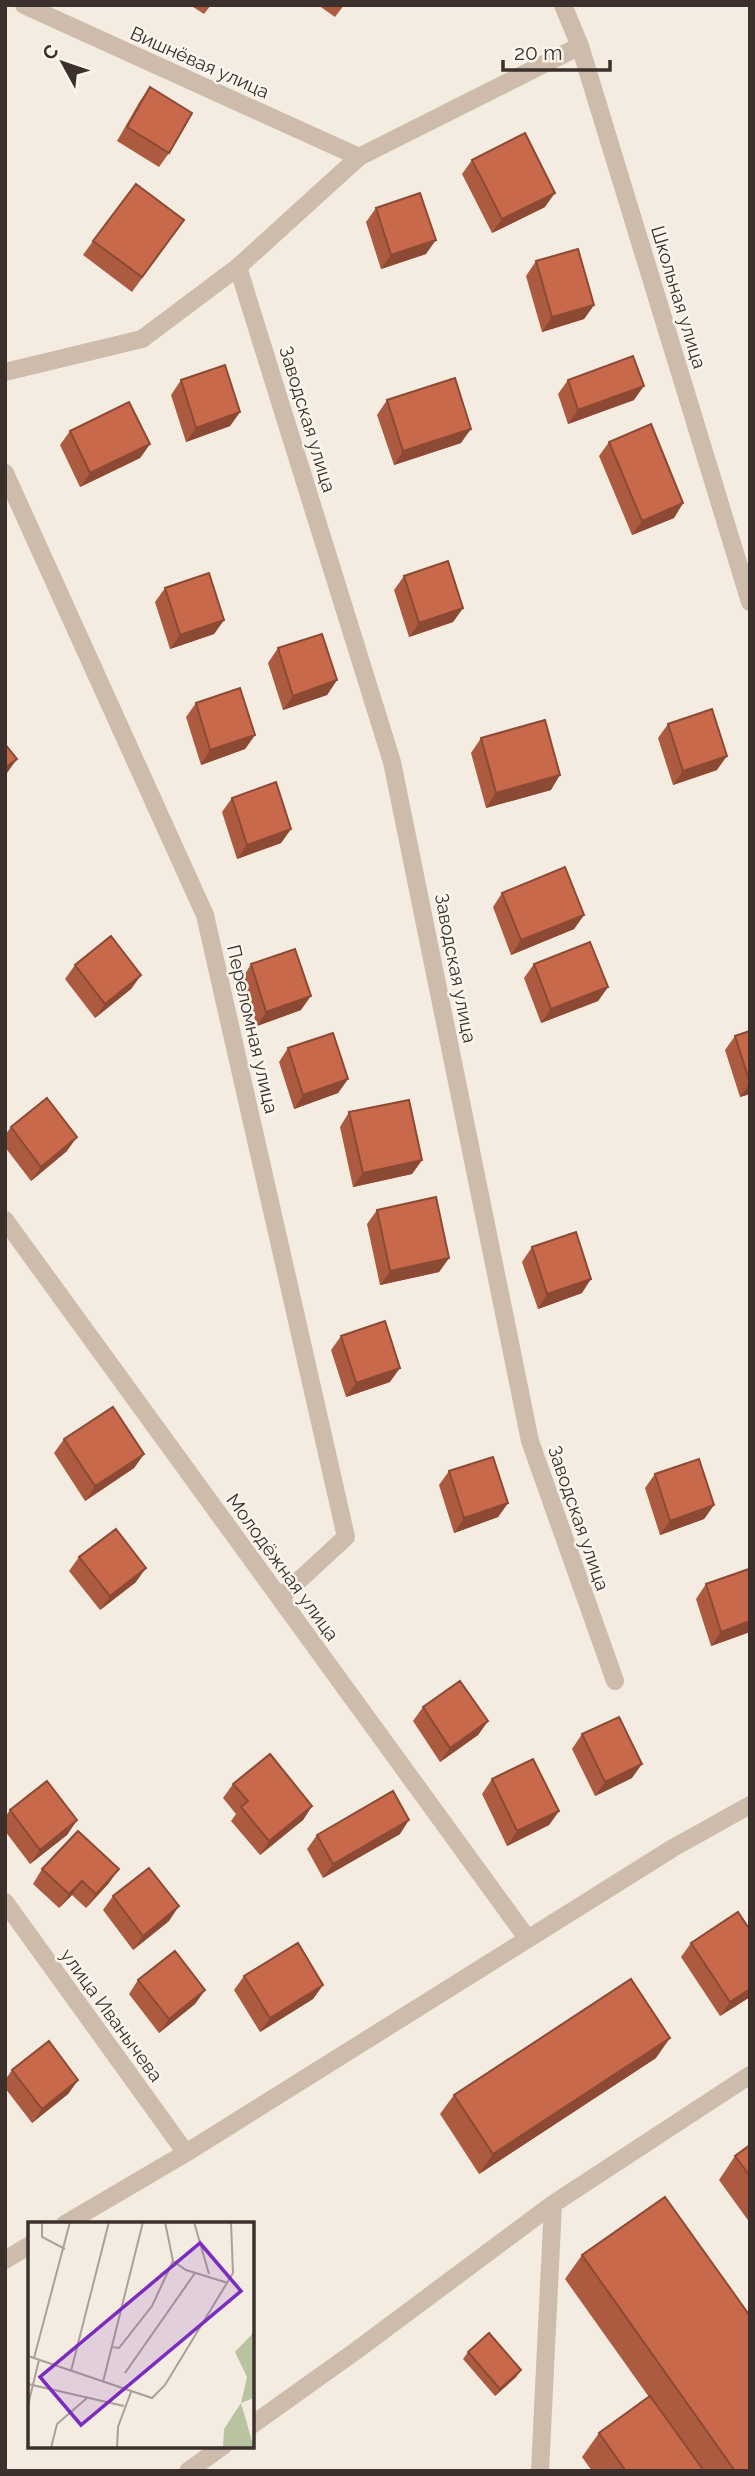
<svg xmlns="http://www.w3.org/2000/svg" width="755" height="2476" font-family="Raleway,sans-serif">
<rect width="100%" height="100%" fill="#f4ebe1"/>
<g fill="none" stroke-linecap="round" stroke-linejoin="round">
<path stroke="#cdbbac" stroke-width="18" d="M252 2425 357 2350 553 2204 750 2075
M188 2471 223 2446
M540 2471 553 2204"/>
<path stroke="#cdbbac" stroke-width="18" d="M24 5 359 157
M563 5 580 46 750 602
M238 267 392 762 530 1441 615 1681
M5 372 142 339 238 267 359 157 580 46
M5 473 205 915 346 1537 280 1598
M5 1220 527 1938
M5 1902 186 2153
M65 2224 186 2153 673 1848 750 1805
M5 2260 30 2245"/>
</g>
<path fill="#ac5a40" d="M190 5H211L204 14Z
M318 5H344L335 17Z
M150 87 169 153 159 167 117 141 140 101Z
M472 160 545 207 492 233 462 174Z
M376 208 426 254 381 269 366 222Z
M184 220 132 292 83 255 93 241Z
M536 261 594 305 584 319 542 332 526 276Z
M181 380 240 412 230 426 186 442 171 395Z
M568 380 634 400 568 424 558 394Z
M387 400 461 443 394 465 377 415Z
M70 431 150 444 140 458 80 487 60 445Z
M609 442 683 503 674 518 632 535 599 456Z
M404 576 463 608 453 622 409 637 394 590Z
M165 588 224 620 214 634 170 649 155 602Z
M278 648 337 680 327 695 283 710 268 663Z
M196 703 255 735 245 749 201 765 186 717Z
M668 724 717 770 673 785 658 738Z
M481 738 551 790 486 808 471 753Z
M232 798 291 829 281 843 237 859 222 812Z
M502 893 584 915 574 929 511 955 493 907Z
M251 964 301 1010 257 1026 242 979Z
M534 964 608 987 598 1001 541 1023 524 978Z
M75 965 141 975 131 989 95 1018 65 979Z
M750 1031V1094L740 1097 725 1050 735 1036Z
M288 1048 348 1079 338 1093 294 1109 279 1062Z
M349 1112 422 1160 412 1174 353 1187 340 1127Z
M11 1127 67 1151 31 1181 5 1147V1135Z
M377 1210 449 1258 439 1272 380 1285 367 1224Z
M532 1247 582 1293 538 1309 522 1262Z
M341 1336 390 1382 346 1397 331 1350Z
M64 1439 144 1454 134 1468 85 1501 54 1453Z
M449 1471 508 1503 498 1517 454 1533 439 1485Z
M655 1474 714 1505 704 1519 660 1535 645 1488Z
M79 1557 136 1582 100 1610 69 1571Z
M750 1571V1632L711 1646 696 1599 706 1584Z
M423 1707 488 1721 478 1735 440 1762 413 1721Z
M582 1734 632 1778 595 1796 572 1749Z
M492 1779 559 1811 549 1825 507 1846 482 1794Z
M233 1784 312 1806 303 1820 260 1855 231 1821 236 1814 223 1798Z
M10 1810 77 1820 67 1835 30 1864 5 1831V1817Z
M400 1834 323 1878 307 1849 317 1835Z
M42 1869 109 1883 86 1908 72 1895 59 1908 33 1884Z
M113 1896 169 1921 133 1950 103 1910Z
M691 1943 750 1997 720 2016 681 1957Z
M244 1976 323 1985 313 1999 260 2032 234 1990Z
M138 1980 205 1990 195 2004 159 2033 129 1994Z
M656 2058 479 2174 440 2114 454 2095Z
M12 2070 78 2080 68 2094 32 2123 5 2088V2080Z
M750 2145V2223L719 2180 735 2156Z
M582 2255 750 2471H592L582 2457 599 2433 649 2397 565 2279Z
M468 2352 521 2370 516 2377 495 2396 463 2359Z"/>
<path fill="#8c4a34" d="M555 193 545 207 492 233 502 219Z
M436 240 426 254 381 269 391 255Z
M594 305 584 319 542 332 552 317Z
M644 386 634 400 568 424 578 410Z
M240 412 230 426 186 442 196 428Z
M471 429 461 443 394 465 403 451Z
M150 444 140 458 80 487 90 473Z
M683 503 674 518 632 535 642 521Z
M463 608 453 622 409 637 419 623Z
M224 620 214 634 170 649 180 635Z
M337 680 327 695 283 710 293 696Z
M255 735 245 749 201 765 210 750Z
M727 756 717 770 673 785 683 771Z
M17 759 7 773 5 774V768Z
M560 775 551 790 486 808 496 793Z
M291 829 281 843 237 859 247 845Z
M584 915 574 929 511 955 521 940Z
M141 975 131 989 95 1018 105 1004Z
M608 987 598 1001 541 1023 551 1009Z
M311 996 301 1010 257 1026 266 1012Z
M348 1079 338 1093 294 1109 303 1095Z
M750 1083V1094L740 1097Z
M77 1137 67 1151 31 1181 41 1167Z
M422 1160 412 1174 353 1187 363 1173Z
M449 1258 439 1272 380 1285 390 1271Z
M591 1279 582 1293 538 1309 547 1294Z
M400 1368 390 1382 346 1397 356 1383Z
M144 1454 134 1468 85 1501 95 1486Z
M508 1503 498 1517 454 1533 464 1518Z
M714 1505 704 1519 660 1535 670 1521Z
M146 1568 136 1582 100 1610 110 1596Z
M750 1621V1632L711 1646 721 1632Z
M488 1721 478 1735 440 1762 450 1748Z
M642 1764 632 1778 595 1796 605 1782Z
M312 1806 303 1820 260 1855 269 1841Z
M559 1811 549 1825 507 1846 517 1831Z
M77 1820 67 1835 30 1864 40 1850Z
M409 1820 400 1834 323 1878 333 1864Z
M119 1869 109 1883 86 1908 96 1894Z
M82 1881 72 1895 59 1908 69 1894Z
M179 1906 169 1921 133 1950 143 1936Z
M323 1985 313 1999 260 2032 270 2018Z
M750 1989V1997L720 2016 730 2002Z
M205 1990 195 2004 159 2033 169 2019Z
M670 2038 656 2058 479 2174 493 2154Z
M78 2080 68 2094 32 2123 42 2109Z
M521 2370 516 2377 495 2396 500 2389Z"/>
<path fill="#c8694b" stroke="#8c4a34" stroke-width="2" d="M150 87 192 113 169 153 127 127Z
M525 133 555 193 502 219 472 160Z
M136 184 184 220 142 277 93 241Z
M420 193 436 240 391 255 376 208Z
M578 249 594 305 552 317 536 261Z
M633 356 644 386 578 410 568 380Z
M225 365 240 412 196 428 181 380Z
M455 378 471 429 403 451 387 400Z
M129 402 150 444 90 473 70 431Z
M651 424 683 503 642 521 609 442Z
M448 561 463 608 419 623 404 576Z
M209 573 224 620 180 635 165 588Z
M322 634 337 680 293 696 278 648Z
M240 688 255 735 210 750 196 703Z
M712 709 727 756 683 771 668 724Z
M545 720 560 775 496 793 481 738Z
M5 744 17 759 5 768Z
M276 782 291 829 247 845 232 798Z
M565 867 584 915 521 940 502 893Z
M111 936 141 975 105 1004 75 965Z
M590 942 608 987 551 1009 534 964Z
M295 949 311 996 266 1012 251 964Z
M750 1031V1083L735 1036Z
M333 1033 348 1079 303 1095 288 1048Z
M47 1098 77 1137 41 1167 11 1127Z
M409 1100 422 1160 363 1173 349 1112Z
M436 1197 449 1258 390 1271 377 1210Z
M576 1232 591 1279 547 1294 532 1247Z
M385 1321 400 1368 356 1383 341 1336Z
M113 1407 144 1454 95 1486 64 1439Z
M493 1457 508 1503 464 1518 449 1471Z
M699 1459 714 1505 670 1521 655 1474Z
M116 1529 146 1568 110 1596 79 1557Z
M749 1569 750 1621 721 1632 706 1584Z
M460 1681 488 1721 450 1748 423 1707Z
M619 1717 642 1764 605 1782 582 1734Z
M270 1754 312 1806 269 1841 241 1807 248 1801 233 1784Z
M533 1759 559 1811 517 1831 492 1779Z
M47 1781 77 1820 40 1850 10 1810Z
M393 1791 409 1820 333 1864 317 1835Z
M78 1831 119 1869 96 1894 82 1881 69 1894 42 1869Z
M149 1868 179 1906 143 1936 113 1896Z
M738 1912 750 1930V1989L730 2002 691 1943Z
M298 1943 323 1985 270 2018 244 1976Z
M175 1951 205 1990 169 2019 138 1980Z
M631 1979 670 2038 493 2154 454 2095Z
M49 2041 78 2080 42 2109 12 2070Z
M750 2145V2176L735 2156Z
M665 2197 750 2316V2471H735L582 2255Z
M489 2333 521 2370 500 2389 468 2352Z
M650 2396 704 2471H626L599 2433Z"/>
<g text-anchor="middle" stroke-width="5" stroke-linejoin="round" paint-order="stroke">
<g font-size="19" fill="#3b302b" stroke="#fbf5ee">
<text transform="translate(200 62) rotate(24)" y="7">Вишнёвая улица</text>
<text transform="translate(679 297) rotate(73)" y="7">Школьная улица</text>
<text transform="translate(308 419) rotate(73)" y="7">Заводская улица</text>
<text transform="translate(456 968) rotate(79)" y="7">Заводская улица</text>
<text transform="translate(253 1029) rotate(77)" y="7">Переломная улица</text>
<text transform="translate(579 1518) rotate(71)" y="7">Заводская улица</text>
<text transform="translate(283 1567) rotate(54)" y="7">Молодёжная улица</text>
<text transform="translate(112 2015) rotate(54)" y="7">улица Иванычева</text>
</g>
</g>
<g transform="translate(28 2222)">
<rect width="226" height="226" fill="#f4ebe1"/>
<path d="M226 110V176L213 181 226 226H195L196 207 213 181 219 155 207 130Z" fill="#b8c4a0"/>
<path fill="none" stroke="#aaa098" stroke-width="2" d="M14 0V15L37 27M137 0 145 39 158 48 200 61M166 0 181 52M84 125 91 126 124 84 145 39M0 134 124 176 137 163 205 51 203 0M6 136 42 0M43 149 81 0M97 151 167 51M75 160 115 0M0 162 96 184M0 183 11 138M23 226 29 202 59 176M89 226 90 205 103 170"/>
<path fill="#7b2cbf" fill-opacity="0.15" stroke="#7b2cbf" stroke-width="3.5" d="M172 21 213 69 53 203 12 155Z"/>
<rect width="226" height="226" fill="none" stroke="#3b302b" stroke-width="3.5"/>
</g>
<rect width="755" height="2476" fill="none" stroke="#3b302b" stroke-width="14"/>
<g transform="translate(63 63) rotate(310)" stroke="#fbf5ee" stroke-width="5" paint-order="stroke">
<path d="M0-5L12 26L0 18L-12 26Z" fill="#3b302b"/>
<text y="-10" font-size="19" font-weight="bold" text-anchor="middle" fill="#3b302b">С</text>
</g>
<path d="M503 60v10h107v-10" fill="none" stroke="#3b302b" stroke-width="3.5"/>
<text x="514" y="60" font-size="21" fill="#3b302b" stroke="#fbf5ee" stroke-width="5" paint-order="stroke">20 m</text>
</svg>
